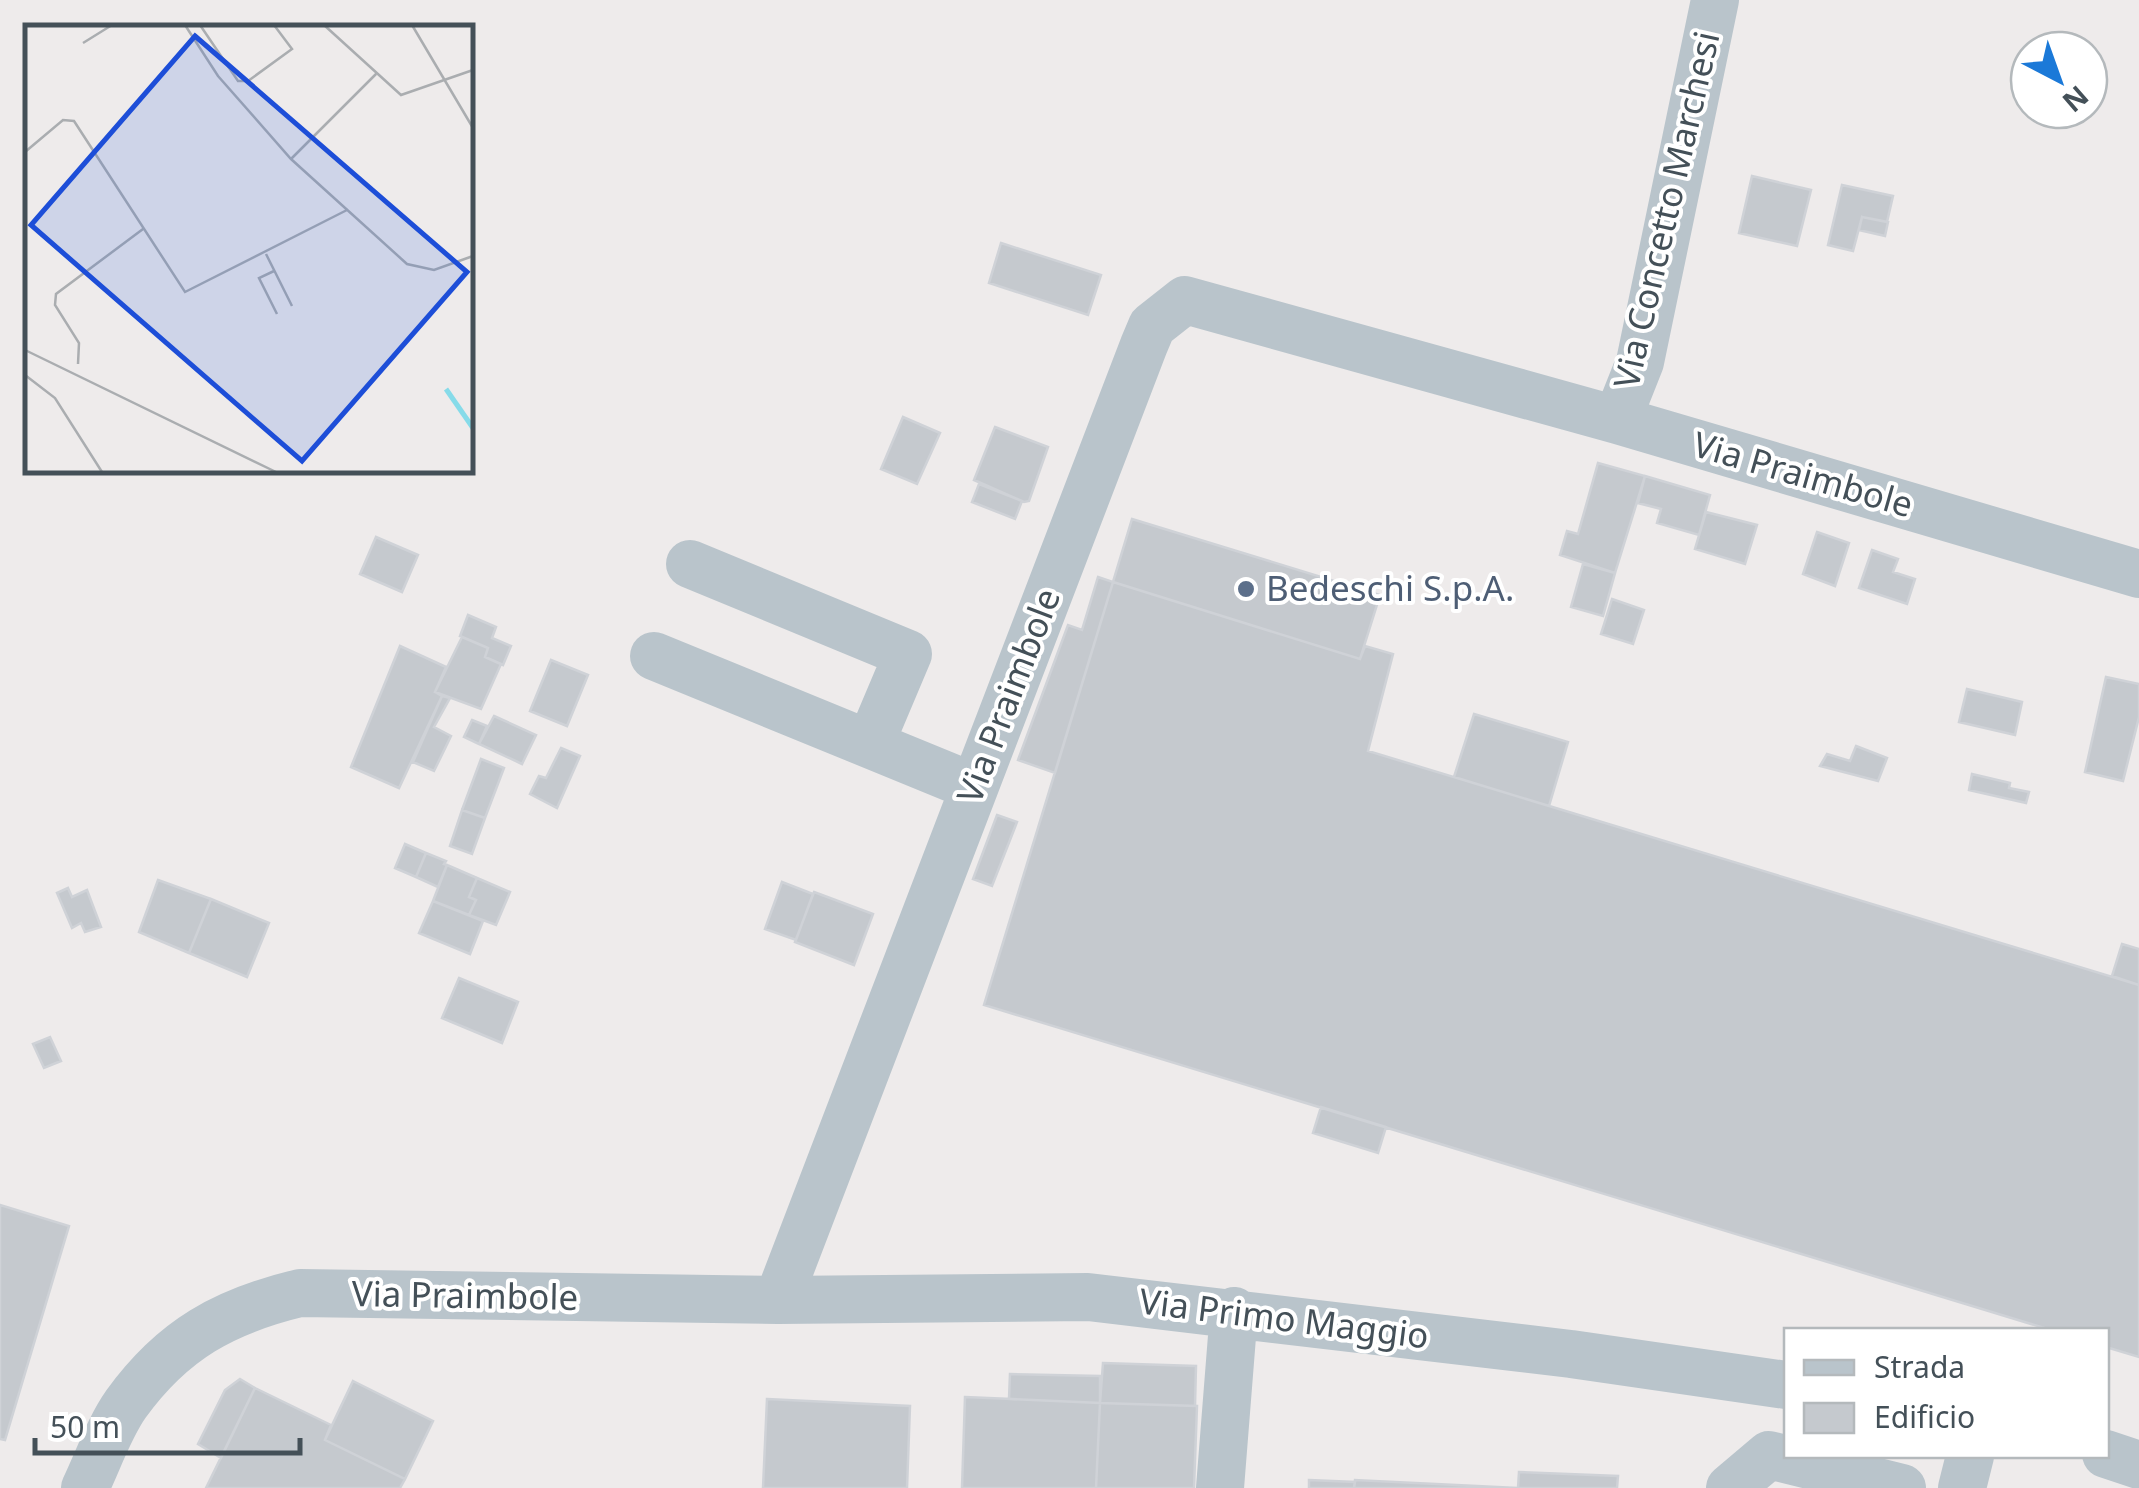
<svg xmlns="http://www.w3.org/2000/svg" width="2139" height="1488" font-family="'Noto Sans',sans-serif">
<rect width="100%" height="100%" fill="#eeebeb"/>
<path fill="#c5c9ce" stroke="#cfd2d7" stroke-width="2.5" d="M1752 176 1811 190 1797 246 1739 233Z
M1842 185 1893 196 1887 222 1862 217 1853 251 1828 245Z
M1862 217 1888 222 1885 236 1859 230Z
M1001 243 1101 275 1088 315 989 283Z
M903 417 940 433 917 484 881 469Z
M995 427 1048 447 1029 501 1024 502 974 480Z
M1598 463 1645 476 1615 573 1560 555 1567 531 1578 534Z
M1645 476 1710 495 1699 535 1657 523 1661 509 1638 503Z
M979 484 1022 501 1015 519 972 502Z
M1706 512 1757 525 1745 564 1695 549Z
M1132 519 1380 595 1360 659 1113 582Z
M1817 532 1849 543 1835 586 1803 574Z
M376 537 418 555 402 592 360 574Z
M1872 550 1898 559 1893 572 1915 579 1907 604 1859 588Z
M1583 564 1615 573 1603 616 1571 607Z
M1098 577 1113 582 1055 773 1018 760 1068 625 1082 630Z
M1113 582 1360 659 1365 646 1393 654 1368 751 2139 985V1357L2106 1347V1330H2051L984 1005Z
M1612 599 1644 610 1633 644 1601 634Z
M468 615 496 627 492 638 511 646 503 665 485 657 488 648 460 636Z
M462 637 488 648 485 657 501 664 481 709 435 692Z
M400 646 446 667 435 692 442 696 399 788 351 767Z
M551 660 588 675 567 726 530 711Z
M2106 677 2139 684V717L2123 781 2085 772Z
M1967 689 2022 702 2015 735 1959 722Z
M442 696 450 698 434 727 451 736 434 771 413 762Z
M1474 714 1568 742 1549 806 1454 777Z
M494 716 536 735 522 764 479 744Z
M472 720 487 726 479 744 464 737Z
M1856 746 1887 758 1878 781 1820 766 1827 754 1850 761Z
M561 748 580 756 557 808 530 794 539 776 546 778Z
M481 759 504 768 485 818 462 810Z
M1972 774 2010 783 2009 788 2029 792 2026 803 1969 790Z
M462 810 485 818 472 854 450 846Z
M997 815 1017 822 992 886 973 879Z
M405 844 426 853 416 877 395 868Z
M426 853 446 861 444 864 447 865 438 887 416 877Z
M447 865 477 878 469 897 476 900 469 915 433 901Z
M477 878 510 892 496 925 469 915 476 900 469 897Z
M158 880 211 899 189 953 139 932Z
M782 882 813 894 796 940 765 929Z
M68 888 72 897 87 890 101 927 85 932 81 923 72 928 57 893Z
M814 892 873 914 854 965 795 942Z
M211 899 269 923 247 977 189 953Z
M433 901 483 921 470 954 419 933Z
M2122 944 2139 949V985L2112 976Z
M459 978 518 1002 502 1043 442 1018Z
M50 1037 61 1061 44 1068 33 1044Z
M1321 1107 1386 1127 1378 1153 1313 1133Z
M0 1205 69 1226 5 1440 0 1439Z
M1103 1363 1196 1366 1195 1406 1100 1403Z
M1010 1374 1100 1376V1403L1009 1399Z
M240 1379 255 1388 221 1458 198 1444 225 1390Z
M353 1381 433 1421 405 1479 325 1440Z
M255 1388 331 1425 325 1440 405 1479 400 1488H206Z
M965 1397 1100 1403 1096 1488H962Z
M767 1399 910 1406 907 1488H763Z
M1100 1403 1197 1406 1194 1488H1096Z
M1519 1472 1618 1476 1617 1488H1354L1355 1480 1518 1488Z
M1309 1480 1355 1482 1354 1488H1309Z"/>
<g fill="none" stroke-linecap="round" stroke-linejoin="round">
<path stroke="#b9c4cb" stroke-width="48" d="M1617 420 1640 362 1715 0
M690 564 908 654 870 744
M654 656 974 787
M778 1300 1144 345 1152 326 1185 300 1617 420 2139 574
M2106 1454 2139 1465
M85 1488C98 1461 109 1428 126 1404 173 1339 225 1311 300 1293L778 1300 1088 1297 1571 1354 1786 1385
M1220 1488 1234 1311
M1730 1488 1769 1455 1902 1488
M1962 1488 1970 1456"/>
</g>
<circle fill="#5c6f8a" stroke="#fff" stroke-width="4" cx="1246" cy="589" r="10"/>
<g text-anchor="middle" stroke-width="8" stroke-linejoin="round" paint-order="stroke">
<g font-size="35" fill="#445058" stroke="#fff">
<text transform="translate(1667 210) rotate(-77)" y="12">Via Concetto Marchesi</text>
<text transform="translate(1803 475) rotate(16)" y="12">Via Praimbole</text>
<text transform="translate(1009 696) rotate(-69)" y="12">Via Praimbole</text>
<text transform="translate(465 1296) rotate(1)" y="12">Via Praimbole</text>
<text transform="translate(1284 1319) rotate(7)" y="12">Via Primo Maggio</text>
</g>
<g font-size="35" fill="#4e5e75" stroke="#fff" text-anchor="start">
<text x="1266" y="601">Bedeschi S.p.A.</text>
</g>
</g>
<g transform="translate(25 25)">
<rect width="448" height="448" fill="#eeebeb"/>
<path fill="none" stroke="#86dbe9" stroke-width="5" d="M421 364 448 403"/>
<path fill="none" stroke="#aaadb0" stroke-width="2.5" d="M160 0 193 51 266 134 382 239 409 245 448 231M175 0 213 56H223L267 24 249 0M299 0 376 70 448 45M387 0 448 103M58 18 87 0M0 127 38 95 49 96 160 267 322 185M266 134 351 49M241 229 267 281M249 246 234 253 252 289M0 325 251 447M53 339 54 318 30 280 31 269 118 204M0 350 30 373 77 447"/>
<path fill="#1d4ed8" fill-opacity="0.15" stroke="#1d4ed8" stroke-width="5" d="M170 11 442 247 277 436 6 200Z"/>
<rect width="448" height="448" fill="none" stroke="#445058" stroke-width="5"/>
</g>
<rect x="1784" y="1328" width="325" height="130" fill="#ffffff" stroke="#b4b9bc" stroke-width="2.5"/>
<rect x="1804" y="1360" width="50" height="15" fill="#b9c4cb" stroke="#b4b9bc" stroke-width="2.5"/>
<text x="1874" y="1378" font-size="30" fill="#445058">Strada</text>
<rect x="1804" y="1403" width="50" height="30" fill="#c5c9ce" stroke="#b4b9bc" stroke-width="2.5"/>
<text x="1874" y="1428" font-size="30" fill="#445058">Edificio</text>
<g transform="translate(2059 80) rotate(139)"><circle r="48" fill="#ffffff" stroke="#b4b9bc" stroke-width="2.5"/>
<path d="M0-8L18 38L0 25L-18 38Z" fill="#1b79d8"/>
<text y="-15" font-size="28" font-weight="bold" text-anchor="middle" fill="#445058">N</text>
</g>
<path d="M35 1438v15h265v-15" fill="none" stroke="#445058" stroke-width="5"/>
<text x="50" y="1438" font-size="30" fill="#445058" stroke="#ffffff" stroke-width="8" paint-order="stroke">50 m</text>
</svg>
